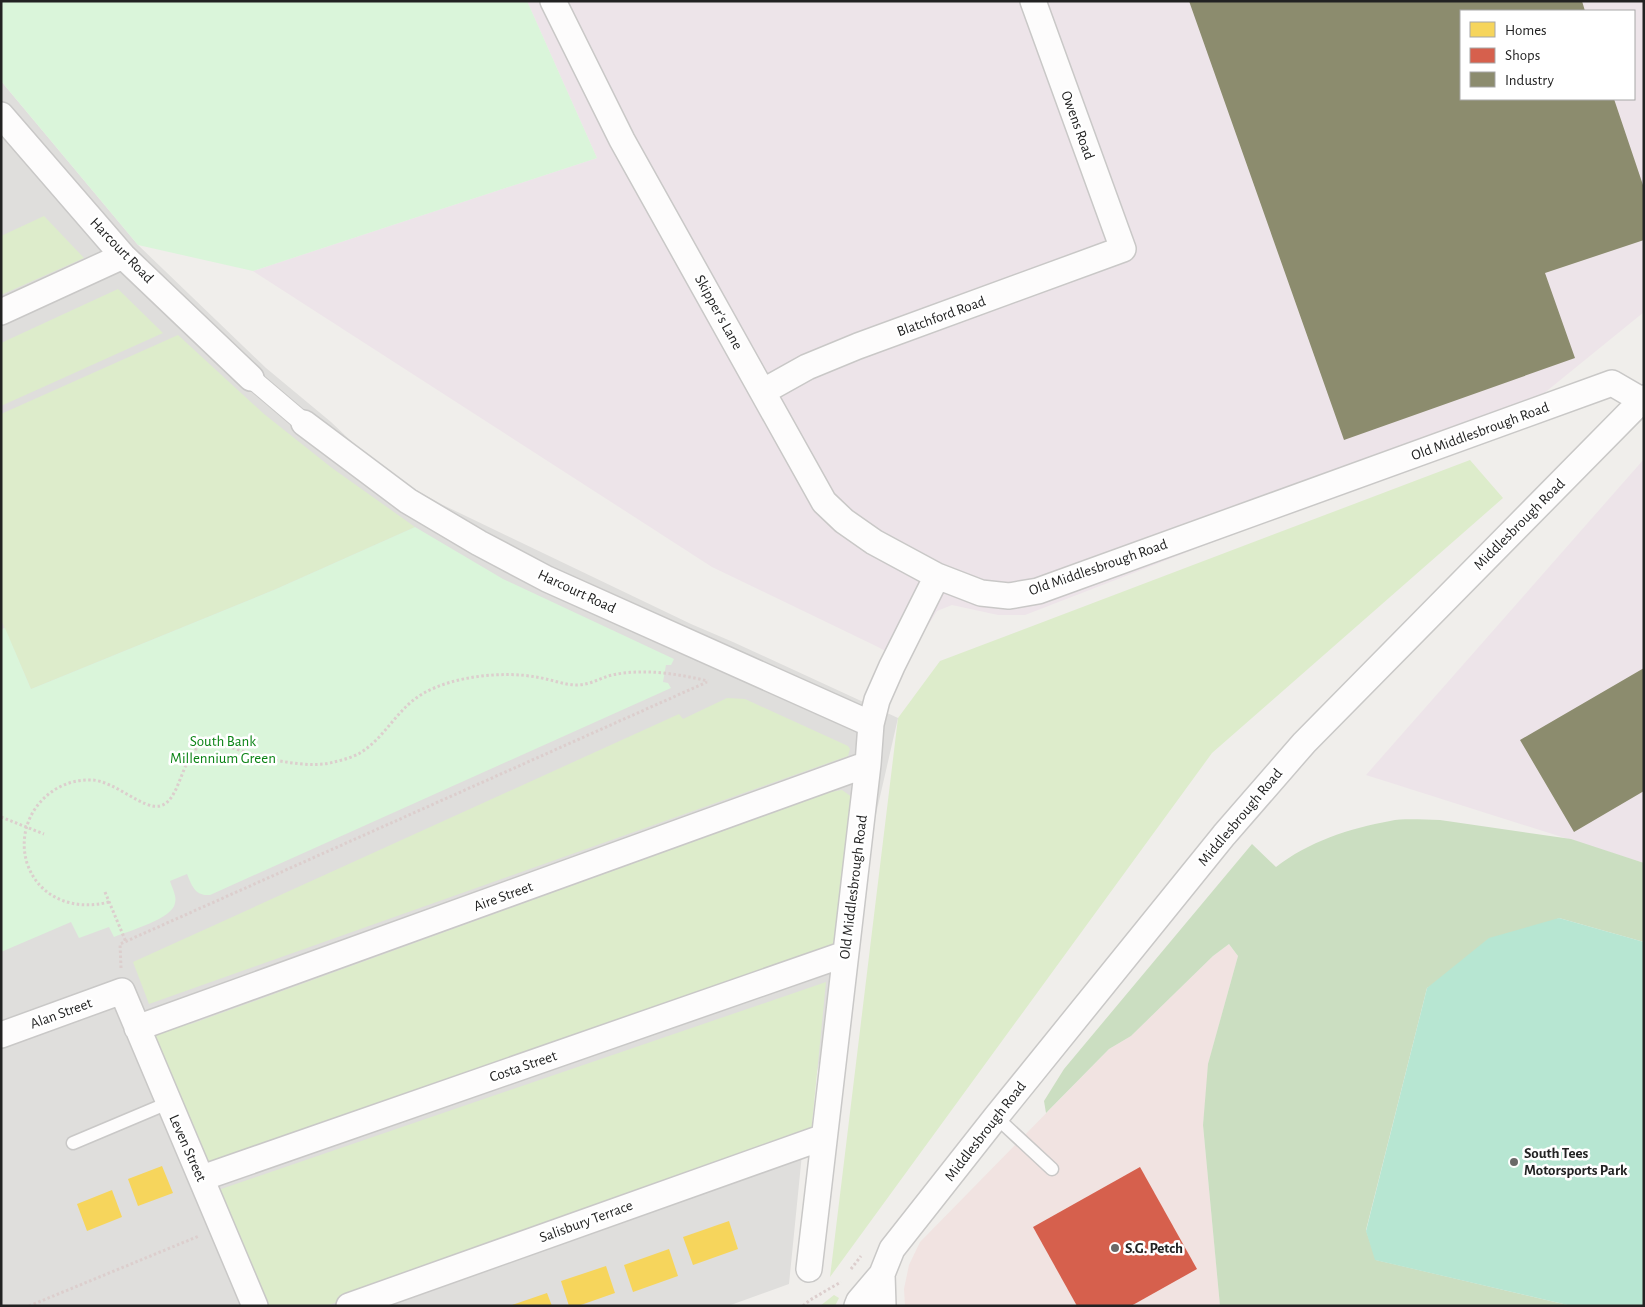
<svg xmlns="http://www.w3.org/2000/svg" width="1645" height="1307" font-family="'Alegreya Sans',sans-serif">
<rect width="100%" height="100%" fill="#f0eeeb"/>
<path fill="#dfdedc" d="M1 81 138 245 266 368 331 422 371 460 402 482 443 505 691 624 733 642 898 718 805 1124 789 1284 728 1306H1Z"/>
<path fill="#f1e3e1" d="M1229 944 1238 956 1209 1061 1203 1125 1220 1306H905L904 1289 909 1265 920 1242 1109 1049 1131 1036 1213 956Z"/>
<path fill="#ede4e9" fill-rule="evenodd" d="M527 1H1644V312L1495 433 1025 615H998L952 605 937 611 905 662 878 647 712 567 253 271 597 158ZM1461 11H1634V99H1461Z
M1644 459V863L1366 775Z"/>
<path fill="#ddeccb" d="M44 216 84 258 1 295V236Z
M118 289 163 333 1 406V343Z
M178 335 264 414 332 468 415 527 276 589 31 689 1 620V414Z
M1470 460 1503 498 1212 753 830 1277 898 718 940 661Z
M727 698 745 699 848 746 850 749 848 756 149 1004 133 962 679 714 683 719Z
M842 790 852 797 832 953 212 1172 156 1047V1034L182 1020 191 1024 830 792Z
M826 982 811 1134 326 1306H264L220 1196 221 1189Z
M834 1295 839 1298 835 1306H820Z"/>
<path fill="#cbdec1" d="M1440 820 1571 839 1644 863V942L1559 918 1427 988 1366 1230 1376 1260 1572 1306H1220L1203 1125 1208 1064 1238 956 1229 944 1213 956 1131 1036 1109 1049 1046 1113 1044 1101 1064 1069 1252 844 1276 867C1308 842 1350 828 1390 821 1405 818 1423 820 1440 820Z"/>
<path fill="#daf5da" d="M1 1H527L597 158 253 271 138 245 1 81Z
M415 527 503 579 674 659 671 665H666L663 682 668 683 671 688 210 895C195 896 192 886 187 874L170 881C172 888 177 896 175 903 173 919 128 931 114 937L109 927 79 938 71 922 1 952V629L5 628 31 689 276 589Z"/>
<path fill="#b7e6d2" d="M1559 918 1644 942V1306H1572L1375 1260 1366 1231 1427 988 1489 938Z"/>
<path fill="#f6d55c" d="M162 1166 173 1193 138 1206 128 1179Z
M112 1190 122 1217 87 1231 77 1204Z
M729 1221 738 1249 693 1265 683 1237Z
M669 1249 678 1276 633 1292 624 1265Z
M606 1266 615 1293 578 1306H569L561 1281Z
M547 1293 552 1306H512V1305Z"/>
<path fill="#d6604d" d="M1140 1167 1197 1269 1131 1306H1077L1033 1227Z"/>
<path fill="#8c8c6e" d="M1189 1H1582L1585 11H1461V99H1614L1644 188V240L1545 273 1575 358 1344 440Z
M1644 668V791L1574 832 1520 740Z"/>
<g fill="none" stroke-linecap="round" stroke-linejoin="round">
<defs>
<path id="service" d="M996 1117 1052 1169
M73 1143 168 1103"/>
<path id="pedestrian" d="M251 378 304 423"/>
<path id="minor" d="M553 1 622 140 824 502 844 521 874 542 937 576
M1 115 123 256 251 378
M1 312 123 256
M764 391 807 367 858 346 1123 249 1033 1
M304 423 408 501 479 543 547 579 871 724
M137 1028 868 764
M1 1035 122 991 255 1306
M202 1178 845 954
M809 1269 868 764 871 724 877 700 892 666 937 576 981 593 1009 596 1038 591 1612 383 1641 400
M882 1274 883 1306
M349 1306 824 1137
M857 1306 859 1301 882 1274 892 1249 996 1117 1224 835 1304 743 1644 398"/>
</defs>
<use href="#service" stroke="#c9c8c7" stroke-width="15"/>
<use href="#pedestrian" stroke="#c9c8c7" stroke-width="21"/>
<use href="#minor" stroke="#c9c8c7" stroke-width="28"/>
<path stroke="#dccecd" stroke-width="3" stroke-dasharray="2.5 2.5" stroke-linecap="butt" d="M1 817 44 834
M105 892 126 942
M109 902C75 911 39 899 27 863 14 820 48 778 92 780 115 781 143 810 160 806 181 801 181 754 203 744 215 739 248 754 261 757 283 762 313 768 334 762 343 760 353 757 360 753 385 738 398 707 424 693 454 676 503 671 536 677 550 679 564 685 577 685 590 685 600 678 612 675 644 668 678 674 708 681
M121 968 120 944 707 682
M851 1269 861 1256
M29 1306 199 1236
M803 1306 810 1300 841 1282"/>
<use href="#service" stroke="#fdfcfc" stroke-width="12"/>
<use href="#pedestrian" stroke="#fdfcfc" stroke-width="19"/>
<use href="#minor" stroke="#fdfcfc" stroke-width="25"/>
</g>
<g fill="#6a6968" stroke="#fff" stroke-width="2">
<circle cx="1514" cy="1162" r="5"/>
<circle cx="1115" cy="1248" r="5"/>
</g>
<g text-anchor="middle" stroke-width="5" stroke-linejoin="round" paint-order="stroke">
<g font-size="15" fill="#222" stroke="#fff">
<text transform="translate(1078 125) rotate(70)" y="5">Owens Road</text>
<text transform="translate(122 250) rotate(46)" y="5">Harcourt Road</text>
<text transform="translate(719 312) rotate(61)" y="5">Skipper's Lane</text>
<text transform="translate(941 316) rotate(-20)" y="5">Blatchford Road</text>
<text transform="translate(1480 431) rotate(-20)" y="5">Old Middlesbrough Road</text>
<text transform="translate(1519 524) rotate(-45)" y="5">Middlesbrough Road</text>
<text transform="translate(1098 567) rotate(-19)" y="5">Old Middlesbrough Road</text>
<text transform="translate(577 591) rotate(25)" y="5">Harcourt Road</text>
<text transform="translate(1240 817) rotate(-50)" y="5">Middlesbrough Road</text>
<text transform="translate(853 887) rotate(-83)" y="5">Old Middlesbrough Road</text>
<text transform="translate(503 896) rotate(-20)" y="5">Aire Street</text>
<text transform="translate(61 1013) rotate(-20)" y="5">Alan Street</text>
<text transform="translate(523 1066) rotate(-19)" y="5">Costa Street</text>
<text transform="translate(985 1131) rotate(-52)" y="5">Middlesbrough Road</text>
<text transform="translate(188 1148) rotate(66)" y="5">Leven Street</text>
<text transform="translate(586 1221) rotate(-20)" y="5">Salisbury Terrace</text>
</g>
<g font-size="15" fill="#0c8416" stroke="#fff">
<text x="223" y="746">South Bank<tspan x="223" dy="17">Millennium Green</tspan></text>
</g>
<g font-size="15" font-weight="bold" fill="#222" stroke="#fff" text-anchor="start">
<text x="1524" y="1158">South Tees<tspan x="1524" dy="17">Motorsports Park</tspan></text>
<text x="1125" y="1253">S.G. Petch</text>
</g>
</g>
<rect width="1645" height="1307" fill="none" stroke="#222222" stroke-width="5"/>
<rect x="1460" y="10" width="175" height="90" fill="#ffffff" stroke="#a7a7a7"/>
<rect x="1470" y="22" width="25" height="15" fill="#f6d55c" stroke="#a7a7a7"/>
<text x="1505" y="35" font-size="15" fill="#222222">Homes</text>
<rect x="1470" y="48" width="25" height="15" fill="#d6604d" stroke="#a7a7a7"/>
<text x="1505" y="60" font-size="15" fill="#222222">Shops</text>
<rect x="1470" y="72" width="25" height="15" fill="#8c8c6e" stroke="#a7a7a7"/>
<text x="1505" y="85" font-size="15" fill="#222222">Industry</text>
</svg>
